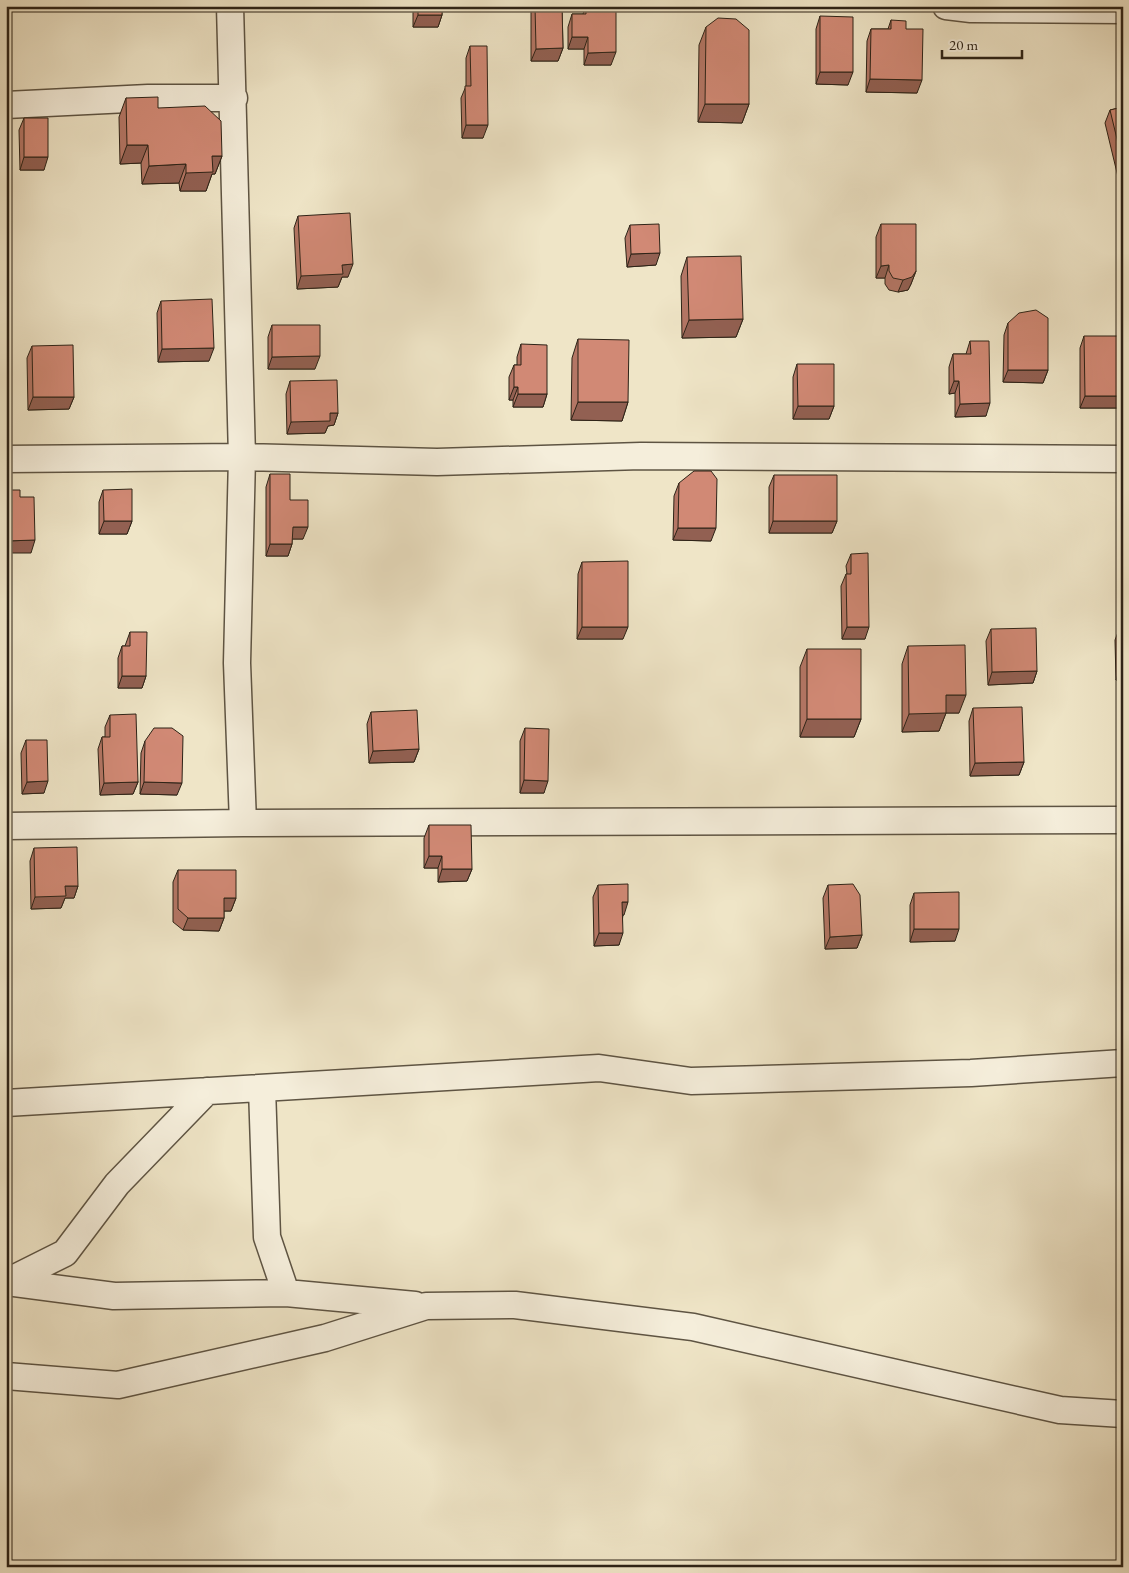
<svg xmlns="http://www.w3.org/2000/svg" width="1129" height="1573" font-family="'EB Garamond',serif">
<rect width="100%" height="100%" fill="#efe5c7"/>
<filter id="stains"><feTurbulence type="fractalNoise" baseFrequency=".004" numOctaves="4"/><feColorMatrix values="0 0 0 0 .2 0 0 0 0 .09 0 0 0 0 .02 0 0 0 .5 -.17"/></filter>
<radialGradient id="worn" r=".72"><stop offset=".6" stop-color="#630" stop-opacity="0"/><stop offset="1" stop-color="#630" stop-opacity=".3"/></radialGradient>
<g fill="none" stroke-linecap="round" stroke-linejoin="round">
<defs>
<path id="minor" d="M230 6 242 457 237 663 243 823
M946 6 971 9 1123 10
M6 105 148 98H234
M6 459 242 457 437 462 641 456 1123 459
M6 826 243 823 1123 820
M262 1088 267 1237 286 1293
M6 1103 599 1068 691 1081 971 1073 1123 1063
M7 1282 114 1296 286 1293 415 1305
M7 1282 65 1253 117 1184 207 1091
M6 1376 118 1385 325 1338 426 1306 515 1305 693 1327 1060 1410 1123 1414"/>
</defs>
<use href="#minor" stroke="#5e5443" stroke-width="29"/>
<use href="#minor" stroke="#f5eedb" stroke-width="26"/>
</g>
<path fill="#b47665" stroke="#2d2317" d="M413 6H442V15L438 27H413Z
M532 6H562L563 48 558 61H531V10Z
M586 6 611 65H584V49H568V27L572 14H583Z
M820 16 848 85 816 84V29Z
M891 20 906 29 917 93 866 92 867 41 871 29H888Z
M706 27 749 104 742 123 698 122 699 45Z
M470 46 483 138H462L461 98 466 86V58Z
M126 98 158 108 222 156 215 174H212L206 191H180L179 183 142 184 141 163 120 164 119 117Z
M1123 107V176L1118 177 1105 123 1110 110Z
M24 118 44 170H20L19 130Z
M298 216 348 277H342L338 287 297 289 294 228Z
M881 224 916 271 911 284 908 290 898 292 889 290 885 284V278H876V237Z
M630 225 656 265 627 267 625 238Z
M687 257 743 319 736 337 682 338 681 276Z
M161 301 209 361 158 362 157 313Z
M1008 323 1048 370 1043 383 1003 382 1004 335Z
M272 325 315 369H268V337Z
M1084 336 1119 408H1080V348Z
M578 339 628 402 622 421 571 420 572 358Z
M970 341 986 416 955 417V393L949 394V367L953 354H966Z
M521 344 547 394 543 407H513V400H509V377L514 365H517V357Z
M32 346 74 397 69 409 28 410 27 358Z
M797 364 834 406 829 419H793V377Z
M290 381 338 413 334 425 328 426 325 433 287 434 286 394Z
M270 474 290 500 303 539H292V544L288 556H266V487Z
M774 475 837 521 832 533H769V487Z
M679 483 711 541 673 540 674 496Z
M103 490 132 521 127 534H99V502Z
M851 554 865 639H842L841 586 846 574H847L846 566Z
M582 562 623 639H577L578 574Z
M1120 627 1123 680H1116L1115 640Z
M991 629 1037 671 1033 683 988 685 986 641Z
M130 632 146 676 142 688H118V658L122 646H125Z
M908 646 959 713H946L939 731 902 732V664Z
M807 649 861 719 854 737H800V667Z
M973 708 1024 762 1019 775 970 776 969 721Z
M371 712 419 749 414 762 369 763 367 724Z
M110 715 138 782 133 794 100 795 98 749 102 737H105V727Z
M525 728 544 793H520V741Z
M26 740 44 793 22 794 21 753Z
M145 741 177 795 140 794 141 753Z
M429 825 472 869 467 881 438 882V868H424V838Z
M34 848 78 886 74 898H65L61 908 31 909 30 861Z
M178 870 236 898 231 911H224V918L219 931 183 930 173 922V882Z
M598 885 624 915H623L619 945 594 946 593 897Z
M828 885 862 935 857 948 825 949 823 898Z
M914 893 955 941 910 942V905Z"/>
<path fill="#926052" stroke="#2d2317" d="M418 15H442L438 27H413Z
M572 37H588L584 49H568Z
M563 48 558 61H531L536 49Z
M616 52 611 65H584L588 53Z
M820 72H853L848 85 816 84Z
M870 79 922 80 917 93 866 92Z
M705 104H749L742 123 698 122Z
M466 125H488L483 138H462Z
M127 145H148L141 163 120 164Z
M212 156H222L215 174H212L206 191H180L186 173Z
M24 157H48L44 170H20Z
M186 164 179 183 142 184 149 166Z
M1123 166V176L1118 177Z
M660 253 656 265 627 267 631 254Z
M353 264 348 277H342L338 287 297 289 301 276 342 265Z
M889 265 885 278H876L881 266Z
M916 271 911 284 908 290 898 292 903 280Z
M743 319 736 337 682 338 689 320Z
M214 348 209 361 158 362 162 349Z
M320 356 315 369H268L272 357Z
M1008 370H1048L1043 383 1003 382Z
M954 381H959L955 393 949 394Z
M514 387H518L513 400H509Z
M518 394H547L543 407H513Z
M1085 396H1123V397L1119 408H1080Z
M33 397H74L69 409 28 410Z
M578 402H628L622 421 571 420Z
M990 403 986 416 955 417 960 404Z
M798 406H834L829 419H793Z
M330 413H338L334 425 328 426 325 433 287 434 291 422Z
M104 521H132L127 534H99Z
M773 521H837L832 533H769Z
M293 527H308L303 539H288Z
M678 528H716L711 541 673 540Z
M35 540 31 553H6V541Z
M270 544H292L288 556H266Z
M582 627H628L623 639H577Z
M847 627H869L865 639H842Z
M1120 668H1123V680H1116Z
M1037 671 1033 683 988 685 992 672Z
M122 676H146L142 688H118Z
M946 695H966L959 713H946L939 731 902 732 909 714Z
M807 719H861L854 737H800Z
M419 749 414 762 369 763 373 751Z
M1024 762 1019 775 970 776 975 763Z
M524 780 548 781 544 793H520Z
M48 781 44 793 22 794 27 782Z
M138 782 133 794 100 795 104 783Z
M144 782 182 783 177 795 140 794Z
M429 856H442L438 868H424Z
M442 869H472L467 881 438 882Z
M65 886H78L74 898H65L61 908 31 909 35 897Z
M224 898H236L231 911H219Z
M622 902H628L624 915H618Z
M188 918H224L219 931 183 930Z
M914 929H959L955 941 910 942Z
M599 933H623L619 945 594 946Z
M862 935 857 948 825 949 830 937Z"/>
<path fill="#d18975" stroke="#2d2317" d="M418 6H442V15H418Z
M535 6H562L563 48 536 49Z
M586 6H616V52L588 53V37H572V14H586Z
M820 16 853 17V72H820Z
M718 18 736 19 749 30V104H705L706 27Z
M891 20 906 21V29H923L922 80 870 79 871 29H891Z
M470 46H487L488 125H466L465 86H471Z
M158 97V108L205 106 221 121 222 156H212L213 172 186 173V164L149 166 148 145H127L126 98Z
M1123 107V164L1110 110Z
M24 118H48V157H24Z
M350 213 353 264 342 265 343 274 301 276 298 216Z
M659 224 660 253 631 254 630 225Z
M881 224H916V271L912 277 903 280 893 278 889 271V265L881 266Z
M741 256 743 319 689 320 687 257Z
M212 299 214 348 162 349 161 301Z
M1036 310 1048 318V370H1008V323L1019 313Z
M272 325H320V356L272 357Z
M1084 336H1123V396H1085Z
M578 339 629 340 628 402H578Z
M970 341H989L990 403 960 404 959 381H954L953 354H971Z
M521 344 547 345V394H518V387H514V365H521Z
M73 345 74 397H33L32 346Z
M797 364H834V406H798Z
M337 380 338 413H330V421L291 422 290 381Z
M694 471H711L717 479 716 528H678L679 483Z
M270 474H290V500H308V527H293L292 544H270Z
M774 475H837V521H773Z
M132 489V521H104L103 490Z
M6 490H20V497H34L35 540 6 541Z
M868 553 869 627H847L846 574H851V554Z
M628 561V627H582V562Z
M1120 627H1123V668H1120Z
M1036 628 1037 671 992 672 991 629Z
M130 632H147L146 676H122V646H130Z
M965 645 966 695H946V713L909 714 908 646Z
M807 649H861V719H807Z
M1022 707 1024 762 975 763 973 708Z
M417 710 419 749 373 751 371 712Z
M136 714 138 782 104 783 102 737H110V715Z
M154 728H172L183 736 182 783 144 782 145 741Z
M525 728 549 729 548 781 524 780Z
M26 740H47L48 781 27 782Z
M429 825H471L472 869H442V856H429Z
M77 847 78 886H65L66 896 35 897 34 848Z
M178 870H236V898H224V918H188L178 909Z
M628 884V902H622L623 933H599L598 885Z
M853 884 860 895 862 935 830 937 828 885Z
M959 892V929H914V893Z"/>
<rect width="1129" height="1573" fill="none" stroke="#efe5c7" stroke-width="25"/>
<rect x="8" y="8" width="1114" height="1558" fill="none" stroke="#2d2317" stroke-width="2.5"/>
<rect x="12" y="12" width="1104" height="1548" fill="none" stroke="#2d2317"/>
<path d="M942 50v8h80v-8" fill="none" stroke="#2d2317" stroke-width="2.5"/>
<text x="949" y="50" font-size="15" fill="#2d2317" stroke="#f5eedb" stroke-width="4" paint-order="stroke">20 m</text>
<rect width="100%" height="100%" filter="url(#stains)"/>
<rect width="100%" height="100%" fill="url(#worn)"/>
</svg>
